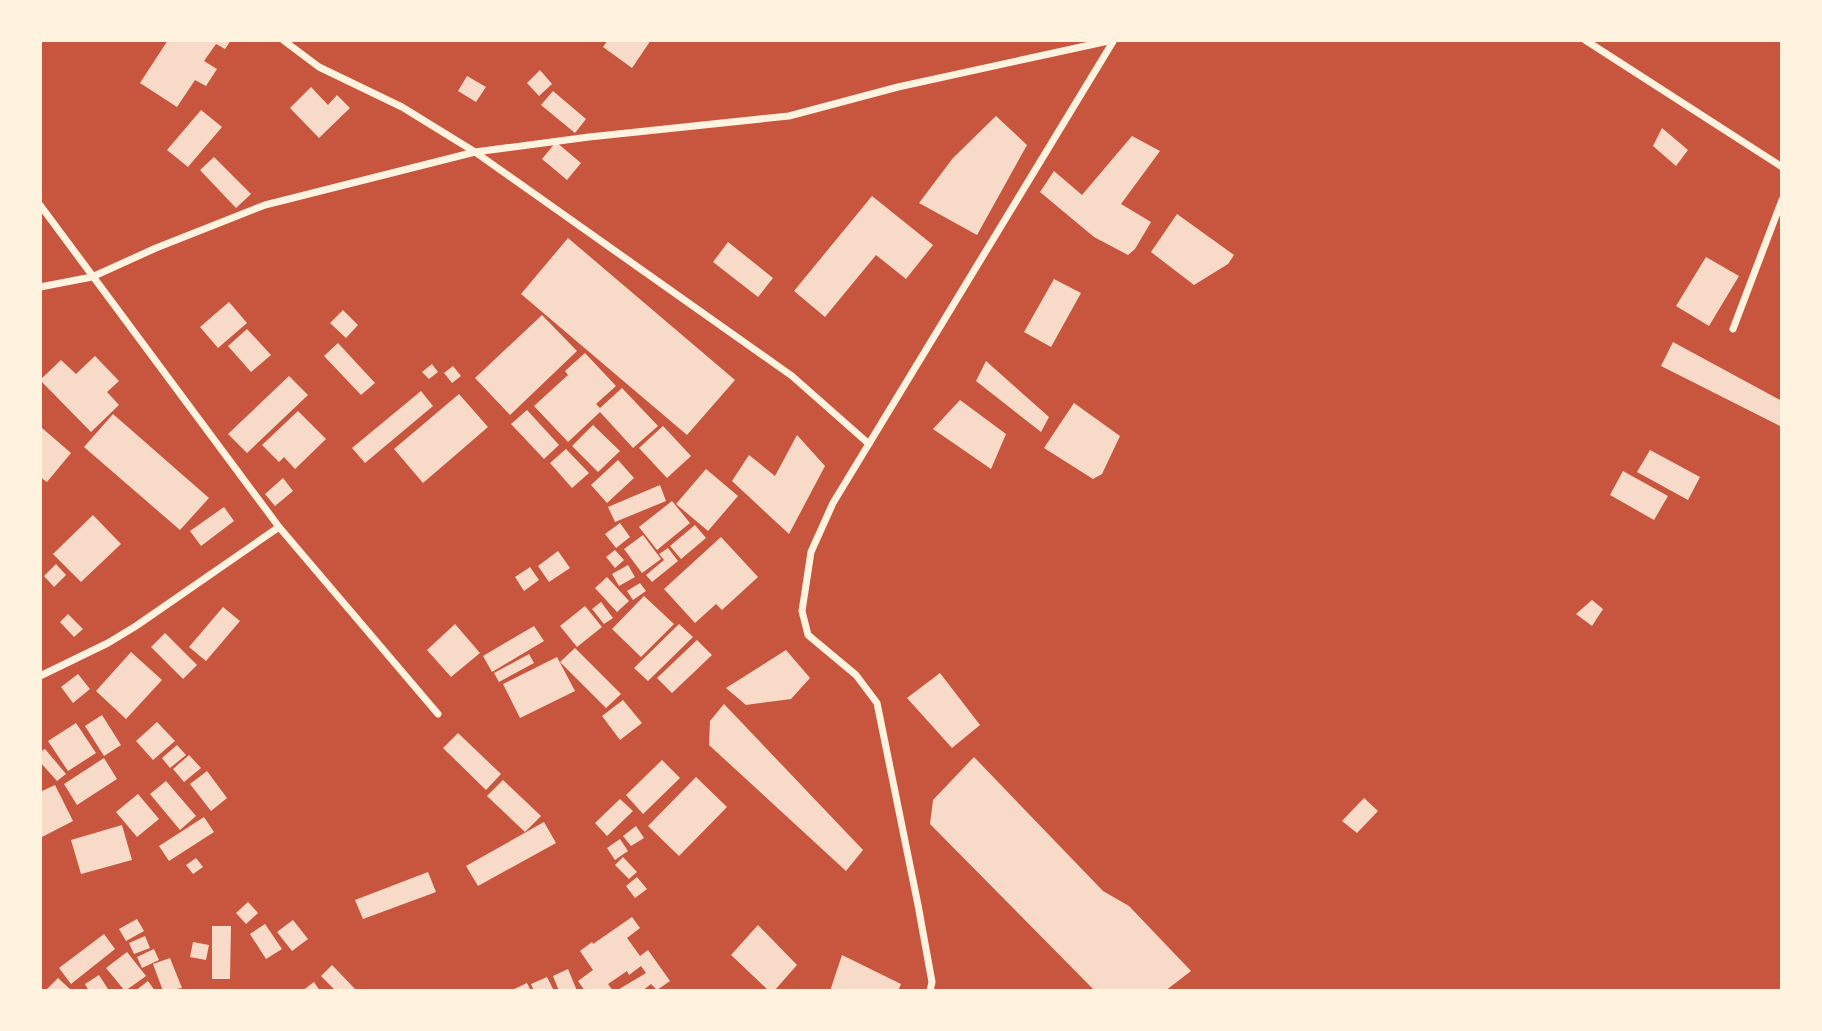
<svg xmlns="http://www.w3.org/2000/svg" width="1822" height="1031" font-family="Figtree,sans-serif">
<rect width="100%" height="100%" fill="#c8553d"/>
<path fill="#f7dbc8" d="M168 40H231L225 49 216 44 204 61 217 69 206 86 195 80 177 107 140 83Z
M608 40H651L632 68 603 47Z
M540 70 552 84 539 96 527 83Z
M467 76 486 87 476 102 458 91Z
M311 87 328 105 337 95 350 108 319 138 290 108Z
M553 91 586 119 575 133 541 105Z
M201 110 222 127 188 167 167 150Z
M996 116 1027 145 977 235 919 203 953 158Z
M1662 128 1688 150 1676 166 1653 146Z
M1132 136 1160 151 1121 204 1151 222 1135 249 1128 255 1094 237 1040 192 1054 171 1082 195Z
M556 142 581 163 567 180 542 159Z
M214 157 251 194 236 208 200 170Z
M872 196 933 245 906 279 876 255 825 317 794 291Z
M1177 214 1234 255 1228 264 1194 285 1151 252Z
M568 238 735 380 687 435 521 294Z
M728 242 773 278 758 297 713 262Z
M1706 257 1739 276 1709 326 1676 306Z
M1054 279 1081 293 1051 347 1024 332Z
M229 302 247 323 218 348 200 327Z
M343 310 358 325 346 338 330 323Z
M542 315 577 351 510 415 475 378Z
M247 329 271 355 251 372 228 346Z
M1673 342 1782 401V427L1661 366Z
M338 343 375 383 361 395 324 356Z
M585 353 616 386 596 404 600 408 622 388 658 426 633 448 600 412 568 442 534 406 568 375 565 371Z
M95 356 119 381 107 392 119 405 91 432 40 380 61 360 76 374Z
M986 361 1049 417 1041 432 976 381Z
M432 364 438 372 429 379 422 372Z
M453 366 461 376 452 383 444 373Z
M289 376 308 395 247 453 228 434Z
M421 391 433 406 365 463 352 448Z
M459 394 488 427 423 483 394 449Z
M960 400 1006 434 991 469 933 429Z
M1074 403 1120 436 1102 474 1093 479 1044 448Z
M527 410 559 445 544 459 511 424Z
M298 411 326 439 295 469 284 457 279 462 262 445Z
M113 414 209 498 180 530 84 447Z
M593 425 620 451 598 472 572 446Z
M663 426 691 456 667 478 639 448Z
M42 428 71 453 47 482 40 477Z
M797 435 825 466 789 534 732 481 749 455 775 476Z
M566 449 589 473 572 488 550 463Z
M1650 450 1700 477 1688 500 1637 472Z
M618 460 634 478 607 503 591 485Z
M706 469 738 496 708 531 676 504Z
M1623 471 1668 496 1654 520 1610 495Z
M283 478 293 491 275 506 265 494Z
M660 485 666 501 615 522 608 507Z
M672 501 690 523 657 550 639 527Z
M224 507 234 521 201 546 190 531Z
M93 515 121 544 81 582 53 554Z
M620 523 630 537 616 548 605 534Z
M695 525 706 538 681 559 670 546Z
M643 535 661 559 642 573 624 549Z
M721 537 758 577 722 610 716 604 695 623 664 589Z
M668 548 678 561 652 582 646 575 664 560 659 554Z
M615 550 624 560 615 568 606 557Z
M558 551 570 568 549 582 538 566Z
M56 564 66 575 54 587 44 576Z
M628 565 635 577 619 586 612 574Z
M530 567 539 580 524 591 515 577Z
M607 577 629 601 617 612 595 588Z
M640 583 646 591 633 600 627 591Z
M644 596 674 624 641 657 612 629Z
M1592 600 1603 609 1592 626 1576 614Z
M601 602 613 618 604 624 592 609Z
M585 606 602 627 577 647 560 626Z
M223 607 240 621 206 661 189 647Z
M68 614 83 629 74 637 60 622Z
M455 624 480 653 451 677 427 650Z
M679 624 693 637 648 681 634 668Z
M534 626 544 641 492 672 483 656Z
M165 633 197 665 183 679 151 647Z
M697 640 712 655 672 693 657 678Z
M575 648 621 694 606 708 560 662Z
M786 650 810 678 791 699 746 705 726 688Z
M131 652 162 680 126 719 96 691Z
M529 654 534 663 499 682 494 673Z
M557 657 575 691 520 718 503 684Z
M940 673 980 725 952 748 907 698Z
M78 674 90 689 73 703 61 687Z
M623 700 642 723 620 740 602 716Z
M724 704 863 850 846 871 709 745 710 721Z
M102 715 121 745 104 756 85 726Z
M157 722 175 741 153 760 136 741Z
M76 723 96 753 68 771 48 741Z
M458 733 501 774 486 790 443 748Z
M177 745 186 755 170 768 162 758Z
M45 749 66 774 57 781 40 762V752Z
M189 755 201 768 184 782 173 769Z
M974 757 1103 891 1129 906 1191 971 1165 991H1095L930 824 933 800Z
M104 758 117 779 77 805 64 784Z
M662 760 680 778 643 814 626 795Z
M207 771 227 798 211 811 190 784Z
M696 777 727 807 679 856 648 826Z
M503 780 541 816 525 832 487 796Z
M166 781 196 816 180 830 150 794Z
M55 785 73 821 40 838V792Z
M138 794 159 819 137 837 116 812Z
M1364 798 1378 811 1357 833 1342 821Z
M620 799 633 811 607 836 595 823Z
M204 817 214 832 169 861 159 846Z
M544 822 556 843 478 886 466 866Z
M122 825 132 860 81 874 71 840Z
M636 826 644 838 631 846 623 836Z
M620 839 628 851 615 860 607 848Z
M623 857 637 872 629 879 615 865Z
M196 858 203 867 193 874 186 865Z
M428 872 436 892 363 919 355 900Z
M637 877 647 889 635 898 626 886Z
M248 902 258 913 246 924 236 913Z
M632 917 640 928 627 938 640 956 648 950 670 981 657 990 651 984 642 991H616L646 973 641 966 629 975 627 971 608 984 613 991H585L578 981 593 970 580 951 592 942 593 944Z
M137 919 144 931 126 941 119 929Z
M293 920 308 939 292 951 277 932Z
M265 924 282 949 266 959 250 934Z
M758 925 797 965 774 991H769L731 955Z
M212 926H231L230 979H212Z
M104 934 115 949 71 984 59 968Z
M145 936 150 948 134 954 129 943Z
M193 942 209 945 206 960 190 957Z
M154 949 159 960 142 968 137 957Z
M127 952 146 976 125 991 106 968Z
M842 955 901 984 898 991H830Z
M170 958 182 988 163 991 153 964Z
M332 965 357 991H336L321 976Z
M568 969 577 991H559L553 976Z
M99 975 108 989 89 991 85 984Z
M547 977 554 991H534L531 984Z
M58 978 72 991H45Z
M148 981 155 991H135Z
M314 982 320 991H302Z
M527 983 531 991H510Z"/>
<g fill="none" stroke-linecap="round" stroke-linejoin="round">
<path stroke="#fff3e0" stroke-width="7" d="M283 40 319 67 402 107 475 152 589 137 789 116 898 87 1113 40
M1585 40 1782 167
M40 205 279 527 438 714
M40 287 92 277 156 248 265 205 475 152 792 376 869 444
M1733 329 1782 200
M40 676 108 643 136 626 279 527
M930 991 932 982 918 905 877 703 856 675 808 635 802 611 811 552 833 503 1114 40"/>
</g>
<rect width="1822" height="1031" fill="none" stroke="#fff3e0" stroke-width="84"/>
</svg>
